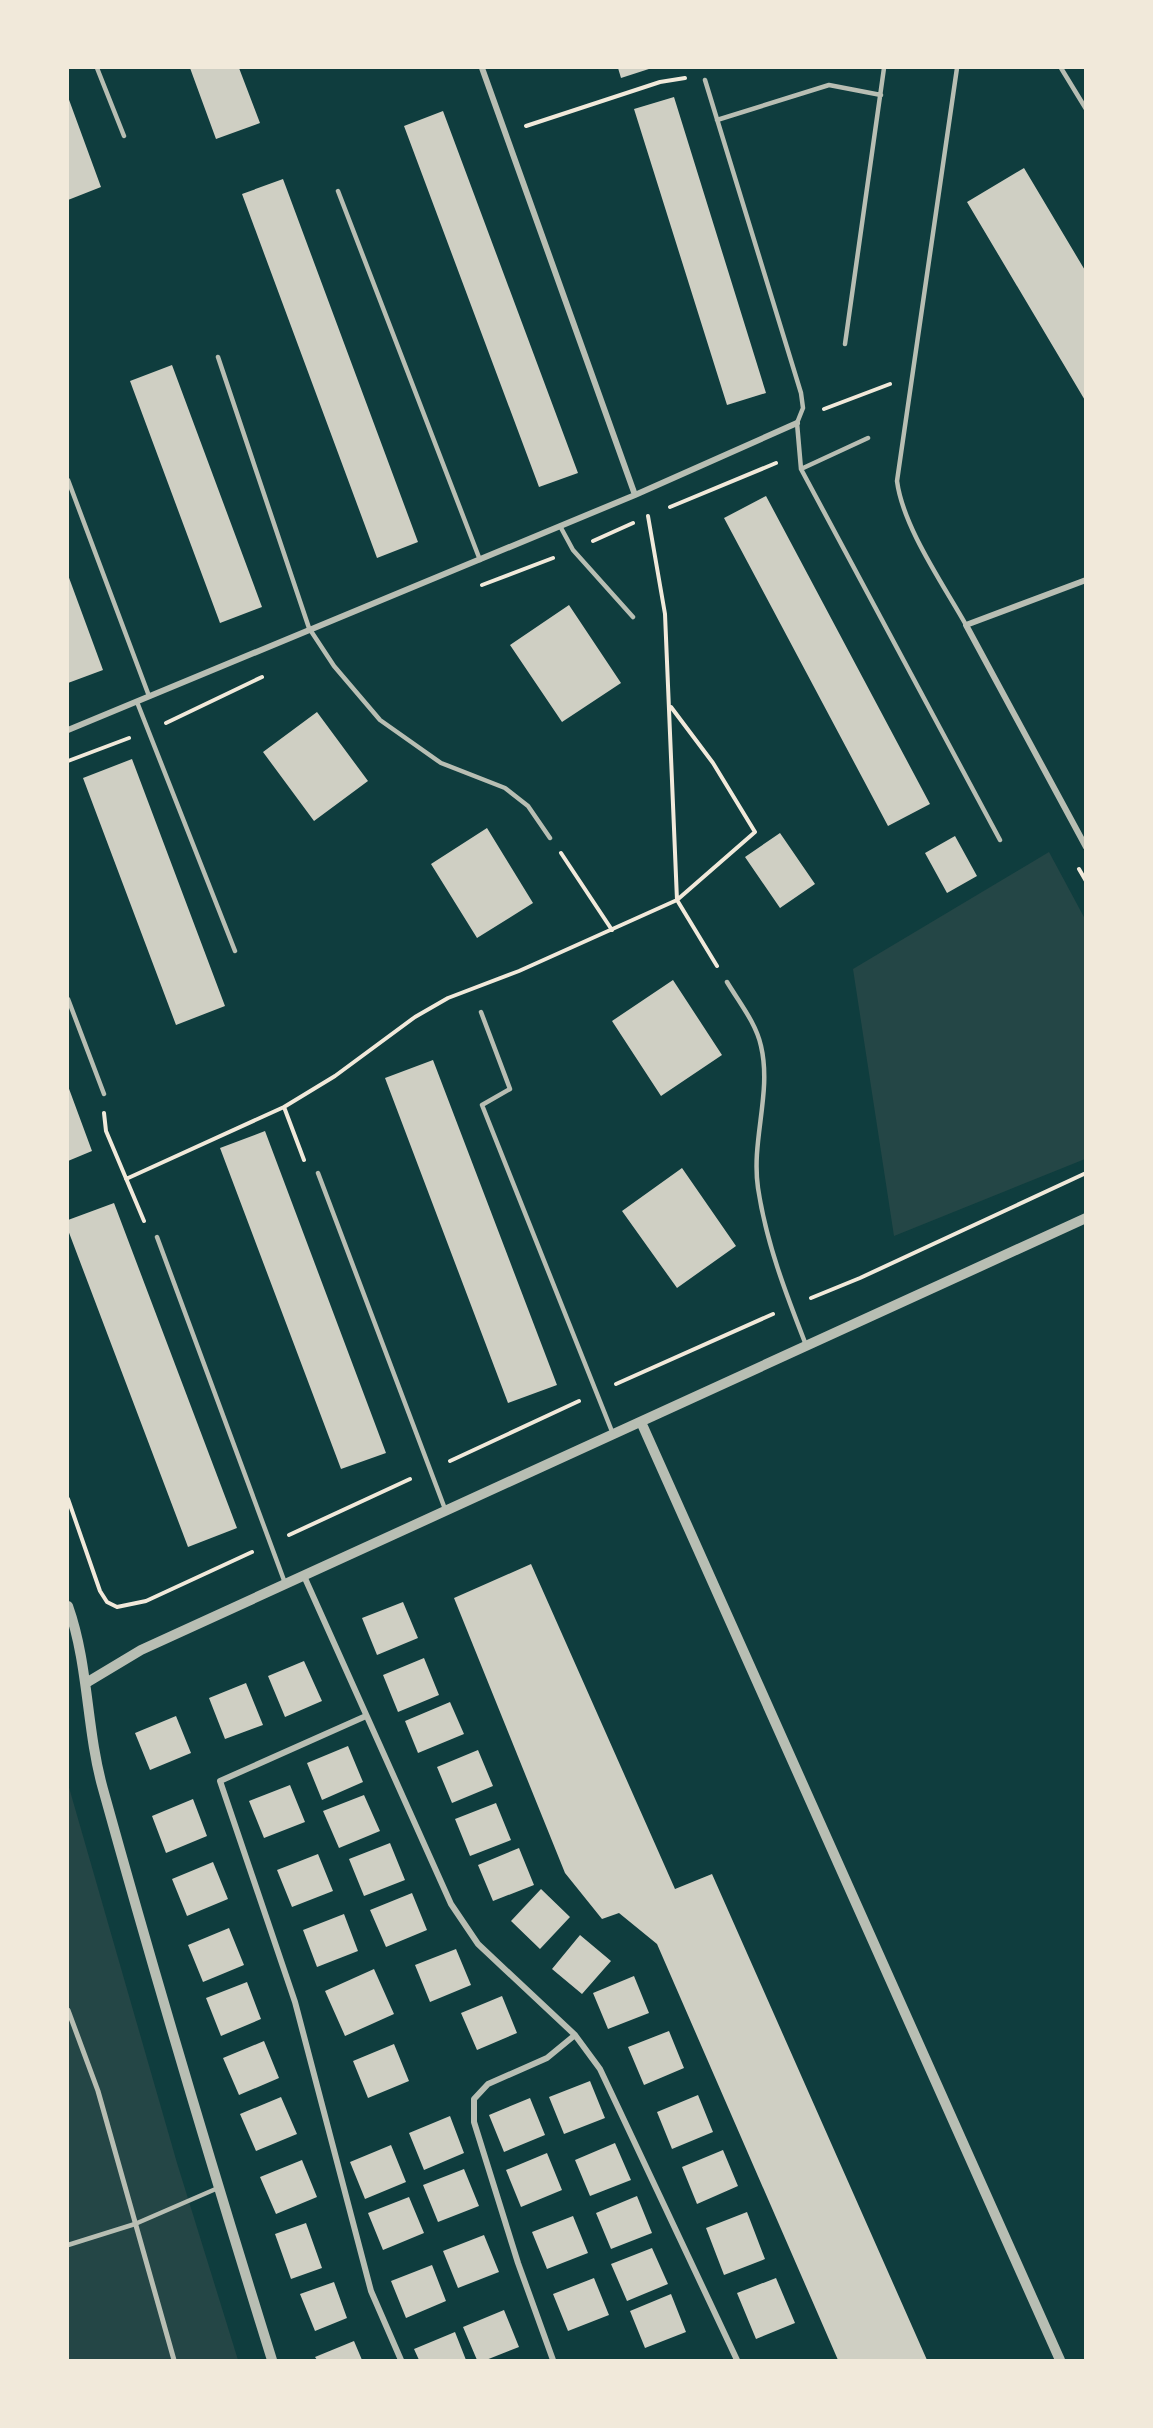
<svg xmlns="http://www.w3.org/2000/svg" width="1153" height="2428" font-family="Roboto,sans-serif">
<rect width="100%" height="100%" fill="#0f3d3e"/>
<path fill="#244646" d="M1049 852 1085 919V1159L894 1236 853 969Z
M68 1784 177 2163 238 2360H68Z"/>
<path fill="#cfcfc3" d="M190 68H239L260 123 216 139Z
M618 68H652L621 78Z
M68 97 101 187 68 200Z
M674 97 766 393 727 405 634 109Z
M443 111 578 473 539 487 404 126Z
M1024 168 1086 272V402L967 202Z
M283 179 418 542 377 558 242 194Z
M172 365 262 607 220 623 130 381Z
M766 496 930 804 888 826 724 518Z
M68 575 103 670 68 683Z
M569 605 621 683 562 722 510 645Z
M317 712 368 781 314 821 263 752Z
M132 759 225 1006 176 1025 83 778Z
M487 828 533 903 477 938 431 864Z
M780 833 815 884 780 908 745 857Z
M955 836 977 876 947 893 925 853Z
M673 980 722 1055 661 1096 612 1021Z
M433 1060 557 1385 508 1403 385 1078Z
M68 1086 92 1151 68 1161Z
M265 1131 386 1453 341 1469 220 1148Z
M682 1168 736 1246 677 1288 622 1211Z
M114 1203 237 1528 188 1547 68 1230V1220Z
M531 1564 675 1889 712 1874 927 2360H838L657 1944 619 1913 602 1919 565 1873 454 1598Z
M403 1602 418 1638 377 1655 362 1618Z
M424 1658 439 1695 398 1712 383 1675Z
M304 1661 322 1701 285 1717 268 1676Z
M246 1683 263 1725 225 1739 209 1698Z
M450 1702 464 1734 418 1753 405 1721Z
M176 1716 191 1753 150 1770 135 1733Z
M348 1746 363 1782 322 1800 307 1763Z
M478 1750 493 1786 452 1803 437 1767Z
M290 1785 305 1822 264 1838 249 1801Z
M364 1795 380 1831 339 1848 323 1811Z
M193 1799 207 1836 166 1853 152 1816Z
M496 1803 511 1840 470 1856 455 1819Z
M390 1843 405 1880 364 1896 349 1859Z
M519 1848 534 1885 493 1901 478 1865Z
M318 1854 333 1891 292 1907 277 1870Z
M213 1862 228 1899 187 1916 172 1879Z
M541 1889 570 1917 540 1949 511 1921Z
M412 1893 427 1930 386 1947 370 1910Z
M344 1914 358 1951 317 1967 303 1930Z
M229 1928 244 1965 203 1982 188 1945Z
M580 1935 611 1961 582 1994 552 1969Z
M456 1949 471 1985 430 2002 415 1965Z
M374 1969 394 2014 345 2036 325 1991Z
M634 1976 649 2013 608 2029 593 1993Z
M247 1982 261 2019 221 2036 206 1998Z
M502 1996 517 2033 477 2050 461 2013Z
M669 2031 684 2068 644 2085 628 2047Z
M264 2041 279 2078 239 2095 223 2058Z
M394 2044 409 2081 368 2098 353 2061Z
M590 2081 605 2118 564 2134 549 2097Z
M698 2095 713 2132 672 2149 657 2112Z
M281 2097 297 2134 256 2151 240 2114Z
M530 2098 545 2135 504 2152 489 2115Z
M450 2116 464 2153 424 2170 409 2133Z
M615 2143 631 2180 590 2196 575 2160Z
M391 2145 406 2182 365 2199 350 2162Z
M723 2150 738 2186 697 2204 682 2167Z
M547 2153 562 2190 521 2207 506 2170Z
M302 2160 317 2197 276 2214 260 2177Z
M464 2169 479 2206 438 2222 423 2185Z
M637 2196 652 2233 611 2249 596 2213Z
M409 2197 424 2233 383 2250 368 2213Z
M747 2212 765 2259 724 2275 706 2228Z
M573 2216 588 2253 547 2269 532 2232Z
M306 2223 322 2268 291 2279 275 2234Z
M484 2235 499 2272 458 2288 443 2251Z
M652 2248 668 2284 627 2301 611 2264Z
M432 2265 446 2301 406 2318 391 2281Z
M594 2278 609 2315 568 2331 553 2294Z
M776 2278 795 2323 756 2339 737 2293Z
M334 2282 347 2318 315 2331 300 2294Z
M671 2294 686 2332 645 2348 630 2311Z
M504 2310 519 2347 486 2360H477L463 2327Z
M455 2332 466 2360H419L414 2349Z
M354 2341 362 2360H317L315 2357Z"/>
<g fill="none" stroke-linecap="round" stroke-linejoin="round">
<path stroke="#f1e9da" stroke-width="4" d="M526 126 660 82 685 78
M824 409 890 384
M670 507 776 463
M593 541 633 523
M482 585 553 558
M671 707 713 763 755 832 677 900 717 966
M166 723 262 677
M68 761 129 738
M561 853 612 930
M1079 869 1086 881
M284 1107 304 1160
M104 1113 106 1131 144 1221
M126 1179 284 1107 335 1076 415 1017 448 998 519 971 677 900 665 614 648 516
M811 1298 860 1278 1086 1173
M616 1384 773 1314
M450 1461 579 1401
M68 1499 100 1591 107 1602 117 1607 146 1601 252 1552
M289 1535 410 1479"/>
<path stroke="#b8beb3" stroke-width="4.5" d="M97 68 124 136
M957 68 897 481C903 527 943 584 966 625
M1061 68 1086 109
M705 80 801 393 803 408 797 423 801 469 1000 840
M717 120 829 85 881 95
M338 191 480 560
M845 344 884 68
M218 357 309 628 334 666 380 720 441 763 505 788 528 806 550 838
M801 469 868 438
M68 480 149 696
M560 526 573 550 633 617
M137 702 235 951
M727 982C739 1002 756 1023 761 1046 772 1093 751 1140 758 1188 766 1242 786 1294 806 1345
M68 999 104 1094
M481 1012 510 1089 482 1105 613 1434
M318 1173 445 1509
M157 1237 285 1583
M68 2245 135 2224 218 2188"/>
<path stroke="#b8beb3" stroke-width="5" d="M68 2010 98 2091 174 2360"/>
<path stroke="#b8beb3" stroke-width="6" d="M482 68 635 495
M1086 580 966 625 1086 847
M68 730 635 495 797 423
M304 1576 451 1904 478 1944 575 2035 600 2069 737 2360
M366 1716 220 1781 295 2002 371 2291 401 2360
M553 2360 518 2263 474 2122V2099L488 2084 547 2058 575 2035"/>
<path stroke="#b8beb3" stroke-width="10" d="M641 1422 1060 2360
M68 1606C89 1665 86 1729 103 1789 156 1980 213 2171 272 2360
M86 1683 141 1650 1086 1218"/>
</g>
<rect width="1153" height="2428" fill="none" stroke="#f1e9da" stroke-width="138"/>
</svg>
